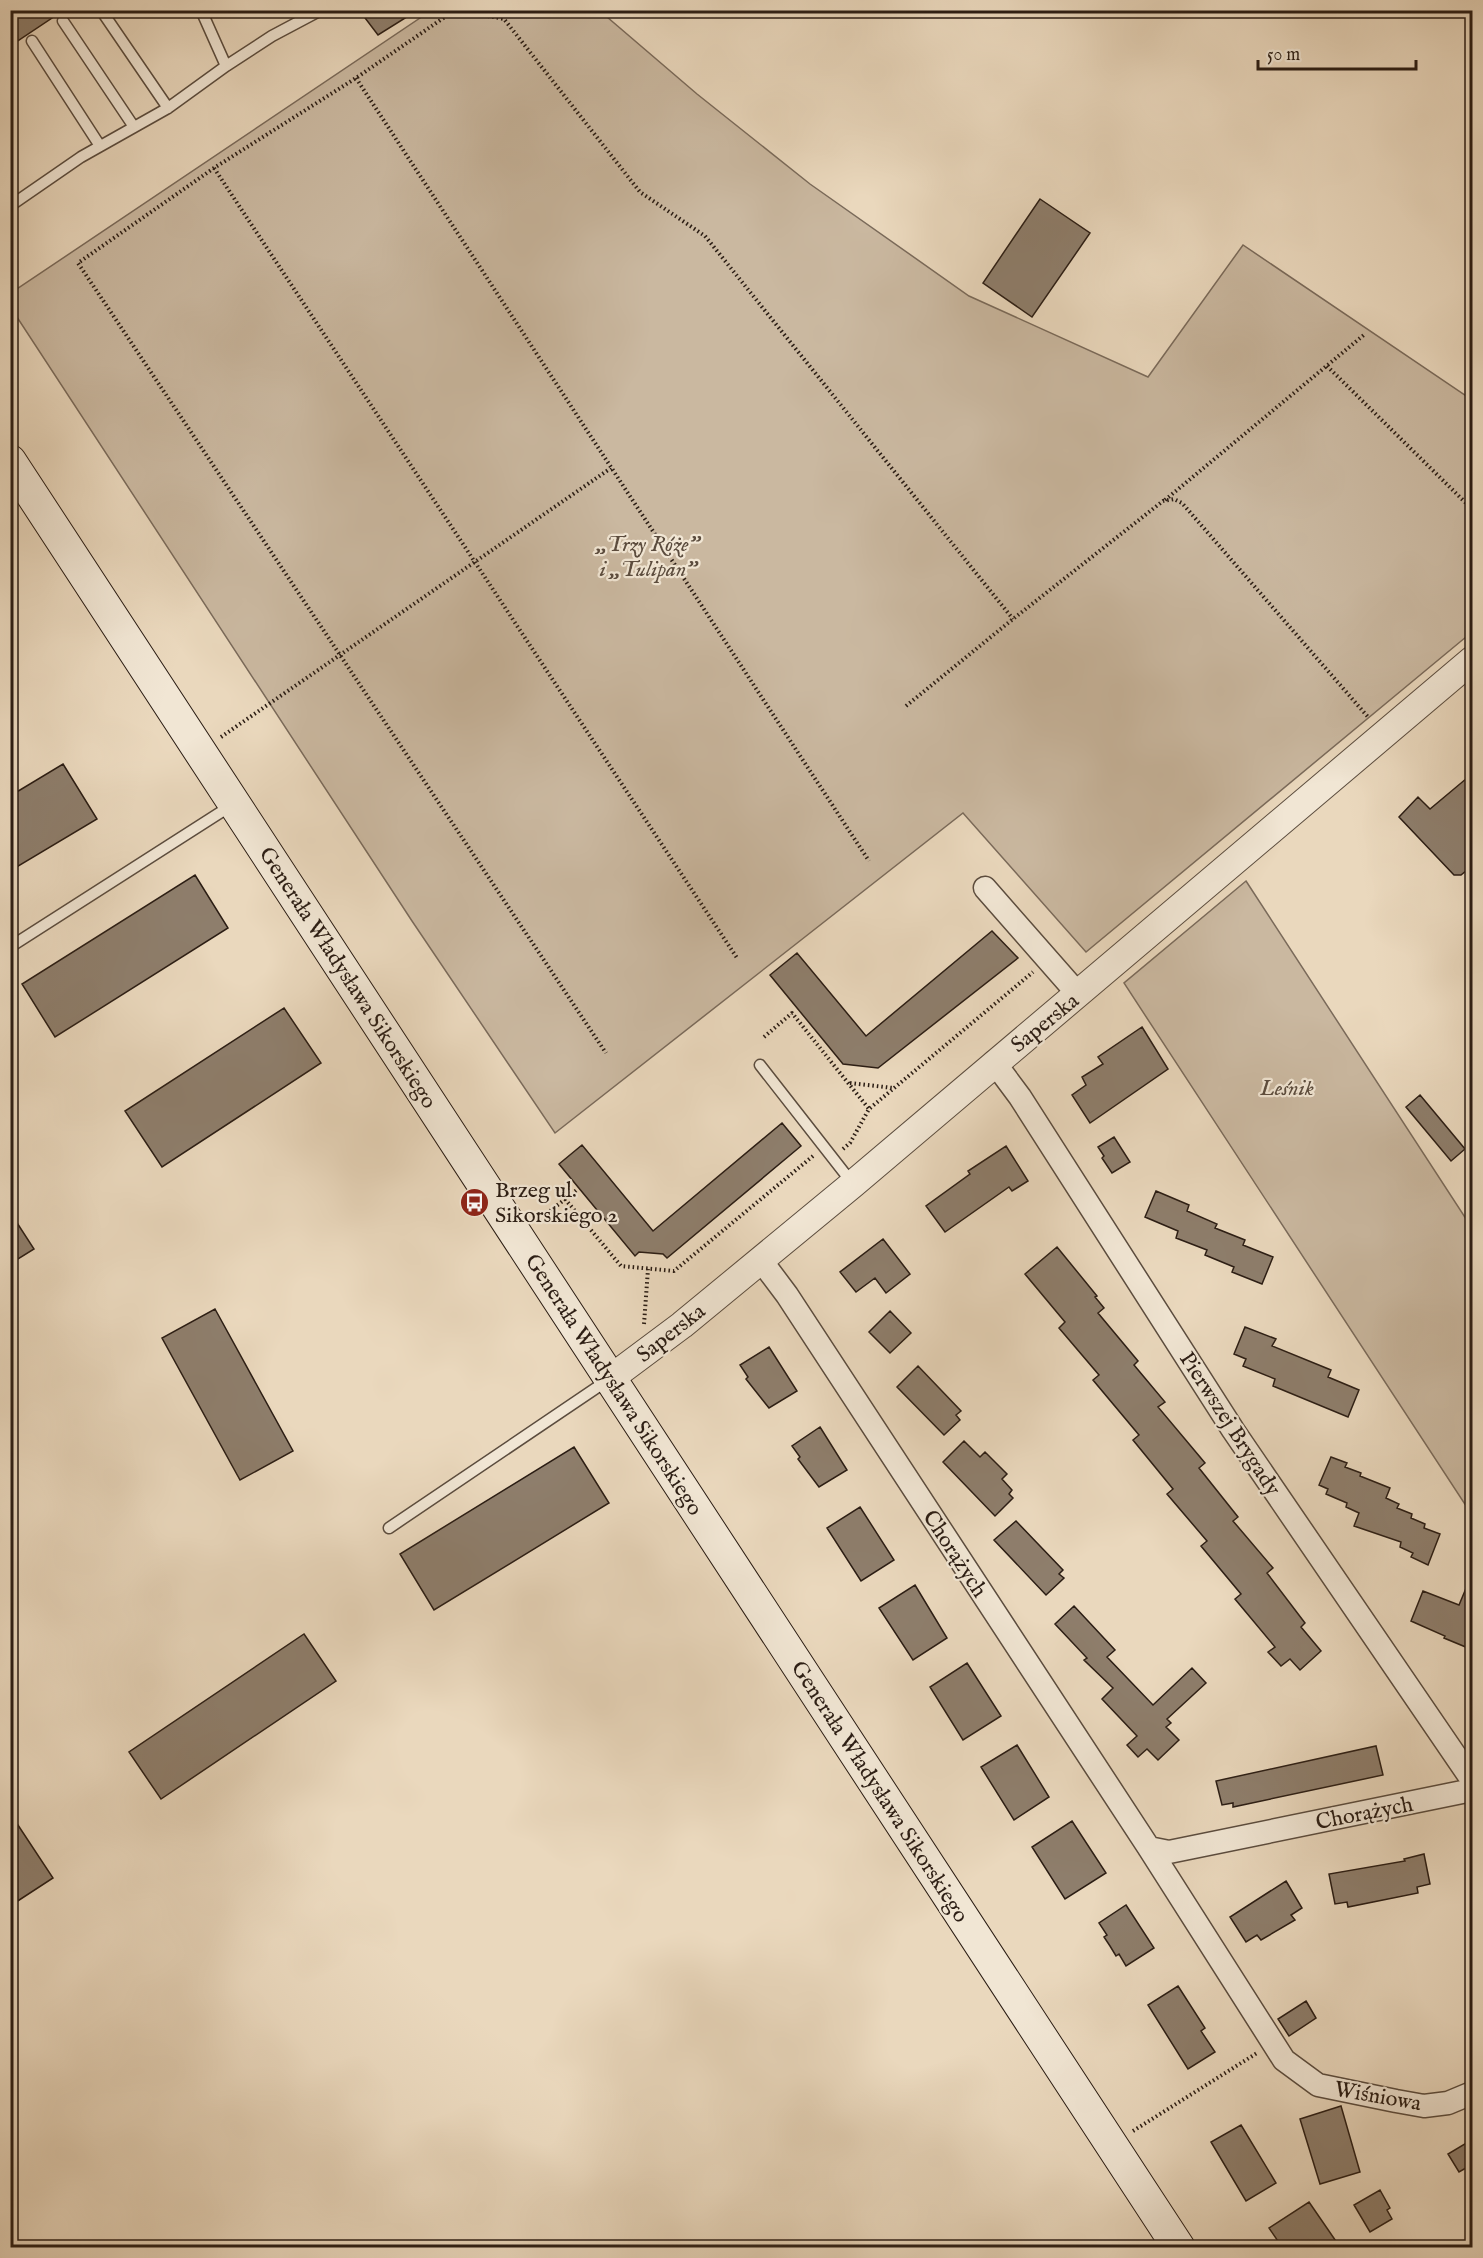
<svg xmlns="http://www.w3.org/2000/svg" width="1483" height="2258" font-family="'IM FELL English',serif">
<rect width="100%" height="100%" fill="#ead8bd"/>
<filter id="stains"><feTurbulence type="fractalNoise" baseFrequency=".00333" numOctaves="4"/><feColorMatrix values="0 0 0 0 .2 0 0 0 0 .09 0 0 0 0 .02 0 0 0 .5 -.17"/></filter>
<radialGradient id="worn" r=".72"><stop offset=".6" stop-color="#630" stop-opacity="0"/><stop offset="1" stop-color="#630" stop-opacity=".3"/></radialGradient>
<path fill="#cab8a0" stroke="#7a6a5a" stroke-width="1.5" d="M432 10 600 11 697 94 810 184 969 296 1148 377 1243 245 1472 400V632L1086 952 963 813 555 1133 412 921 11 308V293Z
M1246 881 1472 1228V1515L1124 983Z"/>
<path fill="#8e7e6c" stroke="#2b1d14" stroke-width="1.5" d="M10 10H64L10 46Z
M359 10H418L378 35Z
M1040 199 1090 233 1032 317 983 283Z
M63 764 97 819 10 871V796Z
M1473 773V865L1461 875H1454L1399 817 1418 797 1430 809Z
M195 875 228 928 55 1037 22 984Z
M992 931 1018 958 878 1068 843 1064 770 975 797 953 866 1036Z
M284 1008 321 1063 162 1167 125 1111Z
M1142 1027 1168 1069 1090 1123 1072 1095 1086 1085 1082 1077 1103 1064 1098 1057Z
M1420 1095 1465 1149 1451 1161 1406 1107Z
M782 1123 801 1146 667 1258 663 1254 639 1252 635 1256 559 1164 582 1145 653 1231Z
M1114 1137 1130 1162 1112 1173 1102 1158 1104 1156 1098 1147Z
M1006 1146 1028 1181 1012 1191 1009 1187 945 1232 926 1206 970 1174 968 1171Z
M1156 1191 1189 1205 1187 1211 1217 1224 1215 1228 1245 1240 1243 1245 1273 1257 1262 1284 1232 1272 1234 1267 1205 1255 1207 1250 1176 1238 1178 1231 1145 1217Z
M10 1212 34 1249 10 1264Z
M883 1239 910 1274 886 1293 875 1278 856 1292 840 1272Z
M1057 1247 1097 1296 1095 1297 1104 1308 1098 1313 1138 1361 1134 1365 1165 1402 1158 1407 1205 1463 1199 1468 1238 1517 1233 1521 1273 1568 1267 1573 1305 1623 1301 1627 1321 1651 1300 1670 1290 1659 1281 1666 1268 1652 1275 1647 1235 1599 1241 1594 1201 1546 1207 1541 1167 1494 1173 1489 1133 1440 1139 1435 1093 1380 1099 1375 1059 1328 1065 1322 1025 1274Z
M215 1309 293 1451 240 1480 162 1338Z
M890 1311 911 1333 890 1353 869 1332Z
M1245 1327 1276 1339 1272 1346 1331 1370 1328 1377 1359 1390 1348 1417 1273 1386 1275 1379 1243 1366 1246 1359 1234 1354Z
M769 1347 797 1391 769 1408 746 1379 748 1377 740 1365Z
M918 1366 961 1411 956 1415 960 1420 944 1435 897 1387Z
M820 1427 847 1470 819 1487 798 1459 800 1457 792 1446Z
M964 1441 980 1457 985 1452 1007 1474 1002 1479 1012 1490 1009 1494 1013 1498 995 1516 943 1462Z
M574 1447 609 1503 434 1610 400 1554Z
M1331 1457 1347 1463 1345 1467 1361 1473 1360 1476 1390 1488 1386 1498 1399 1504 1397 1508 1412 1514 1411 1518 1425 1524 1424 1528 1440 1534 1428 1565 1411 1557 1413 1553 1400 1547 1401 1542 1354 1526 1359 1513 1346 1507 1347 1503 1326 1494 1328 1489 1319 1485Z
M860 1507 894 1560 861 1581 827 1528Z
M1016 1521 1063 1570 1059 1574 1064 1578 1046 1595 994 1540Z
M1472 1574 1473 1650 1444 1638 1445 1636 1411 1621 1423 1591 1459 1605Z
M915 1585 947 1638 913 1660 879 1608Z
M1074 1606 1115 1650 1107 1657 1153 1705 1192 1668 1206 1683 1167 1719 1171 1723 1166 1727 1179 1740 1158 1760 1147 1749 1138 1757 1127 1745 1137 1736 1102 1699 1113 1688 1084 1660 1087 1658 1055 1624Z
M304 1634 336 1681 161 1799 129 1752Z
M967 1663 1001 1716 963 1740 930 1687Z
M1017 1745 1049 1797 1014 1820 981 1767Z
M1376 1746 1383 1775 1233 1807V1803L1222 1805 1216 1781Z
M10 1813 53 1878 10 1906Z
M1072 1821 1106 1873 1065 1899 1032 1847Z
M1424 1854 1430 1884 1417 1887 1418 1893 1348 1907 1347 1902 1335 1904 1329 1874 1405 1861 1404 1859Z
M1286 1881 1302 1908 1291 1915 1295 1920 1261 1940 1257 1935 1246 1942 1230 1917Z
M1126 1905 1154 1948 1126 1966 1119 1954 1116 1956 1110 1946 1104 1937 1107 1935 1099 1923Z
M1178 1986 1205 2028 1201 2031 1215 2052 1188 2069 1148 2005Z
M1306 2001 1316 2018 1289 2036 1278 2019Z
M1341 2106 1360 2172 1320 2184 1300 2119Z
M1241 2125 1276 2183 1246 2201 1211 2142Z
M1473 2139V2164L1459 2172 1448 2154Z
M1380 2190 1390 2208 1387 2210 1392 2219 1370 2232 1354 2205Z
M1309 2202 1340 2247H1282L1269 2228Z"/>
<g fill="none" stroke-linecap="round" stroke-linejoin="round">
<defs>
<path id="service" d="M101 10 168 108
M63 21 134 127
M32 41 100 146
M226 66 272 36 321 10
M10 206 81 157 168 108 226 66 201 10
M10 947 232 805
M760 1065 853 1184
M389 1528 608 1380"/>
<path id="minor" d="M985 888 1078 994
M994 1062 1020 1097 1233 1430 1472 1780
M760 1259 787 1295 1149 1848 1284 2060 1318 2085 1396 2101 1424 2106 1448 2103 1472 2093
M1149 1848 1169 1852 1472 1790"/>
<path id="tertiary" d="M611 1378 682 1325 853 1184 1472 660"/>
<path id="secondary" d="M10 461 1179 2248"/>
</defs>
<use href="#service" stroke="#5b4c3e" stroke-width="13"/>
<use href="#minor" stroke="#5b4c3e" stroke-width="25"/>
<use href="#tertiary" stroke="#5b4c3e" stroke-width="29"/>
<use href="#secondary" stroke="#2b1d14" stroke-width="34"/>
<path stroke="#2b1d14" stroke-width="4" stroke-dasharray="1.5 3" stroke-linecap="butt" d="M455 10 356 78 214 168 78 263 606 1053
M457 10 504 19 640 192 705 236 1013 619
M356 78 869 861
M214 168 737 958
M1327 366 1472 509
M1165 500 1365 334
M906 706 1013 619 1163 501 1174 499 1182 503 1368 717
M221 737 611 468
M764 1037 792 1013 869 1109
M850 1083 893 1088
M843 1149 850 1143 869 1109 1033 972
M565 1199 621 1266 674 1271 813 1156
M536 1222 578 1189
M644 1324 648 1269
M1133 2131 1257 2053"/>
<use href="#service" stroke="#f1e6d4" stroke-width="10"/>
<use href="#minor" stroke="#f1e6d4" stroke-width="22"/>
<use href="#tertiary" stroke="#f1e6d4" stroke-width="27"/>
<use href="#secondary" stroke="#f1e6d4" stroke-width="32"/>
</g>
<defs>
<symbol id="bus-disc" viewBox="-11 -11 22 22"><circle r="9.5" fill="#8f2418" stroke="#f1e6d4"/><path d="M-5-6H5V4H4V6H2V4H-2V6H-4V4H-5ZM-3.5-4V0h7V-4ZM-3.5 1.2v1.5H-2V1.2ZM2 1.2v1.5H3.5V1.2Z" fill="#fff"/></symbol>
</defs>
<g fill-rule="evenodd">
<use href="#bus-disc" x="458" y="1186" width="33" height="33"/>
</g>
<g text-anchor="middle" stroke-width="4.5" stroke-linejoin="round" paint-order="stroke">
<g font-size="22" font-style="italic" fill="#5b4c3e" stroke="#f1e6d4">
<text x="648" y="551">„Trzy Róże”<tspan x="648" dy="25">i „Tulipan”</tspan></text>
<text x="1287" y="1095">Leśnik</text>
</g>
<g font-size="22" fill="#2b1d14" stroke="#f1e6d4">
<text transform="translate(349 977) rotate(57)" y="8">Generała Władysława Sikorskiego</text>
<text transform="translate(1044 1022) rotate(-39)" y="8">Saperska</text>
<text transform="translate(670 1332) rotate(-38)" y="8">Saperska</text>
<text transform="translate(615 1384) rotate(57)" y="8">Generała Władysława Sikorskiego</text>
<text transform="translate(1231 1423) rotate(57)" y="8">Pierwszej Brygady</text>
<text transform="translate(956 1553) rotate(57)" y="8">Chorążych</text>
<text transform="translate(881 1791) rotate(57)" y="8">Generała Władysława Sikorskiego</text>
<text transform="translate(1364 1812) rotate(-11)" y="8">Chorążych</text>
<text transform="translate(1378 2095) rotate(10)" y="8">Wiśniowa</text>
</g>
<g font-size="22" fill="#2b1d14" stroke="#f1e6d4" text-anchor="start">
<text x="495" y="1197">Brzeg ul.<tspan x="495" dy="25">Sikorskiego 2</tspan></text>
</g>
</g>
<rect width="1483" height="2258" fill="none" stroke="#ead8bd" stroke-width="36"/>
<rect x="12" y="12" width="1459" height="2234" fill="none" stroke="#2b1d14" stroke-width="3"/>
<rect x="18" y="18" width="1447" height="2222" fill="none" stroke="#2b1d14" stroke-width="1.5"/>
<path d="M1258 60v9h158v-9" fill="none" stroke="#2b1d14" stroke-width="3"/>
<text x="1267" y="60" font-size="18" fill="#2b1d14" stroke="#f1e6d4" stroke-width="4.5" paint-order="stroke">50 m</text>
<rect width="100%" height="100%" filter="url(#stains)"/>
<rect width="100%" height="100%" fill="url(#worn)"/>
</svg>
